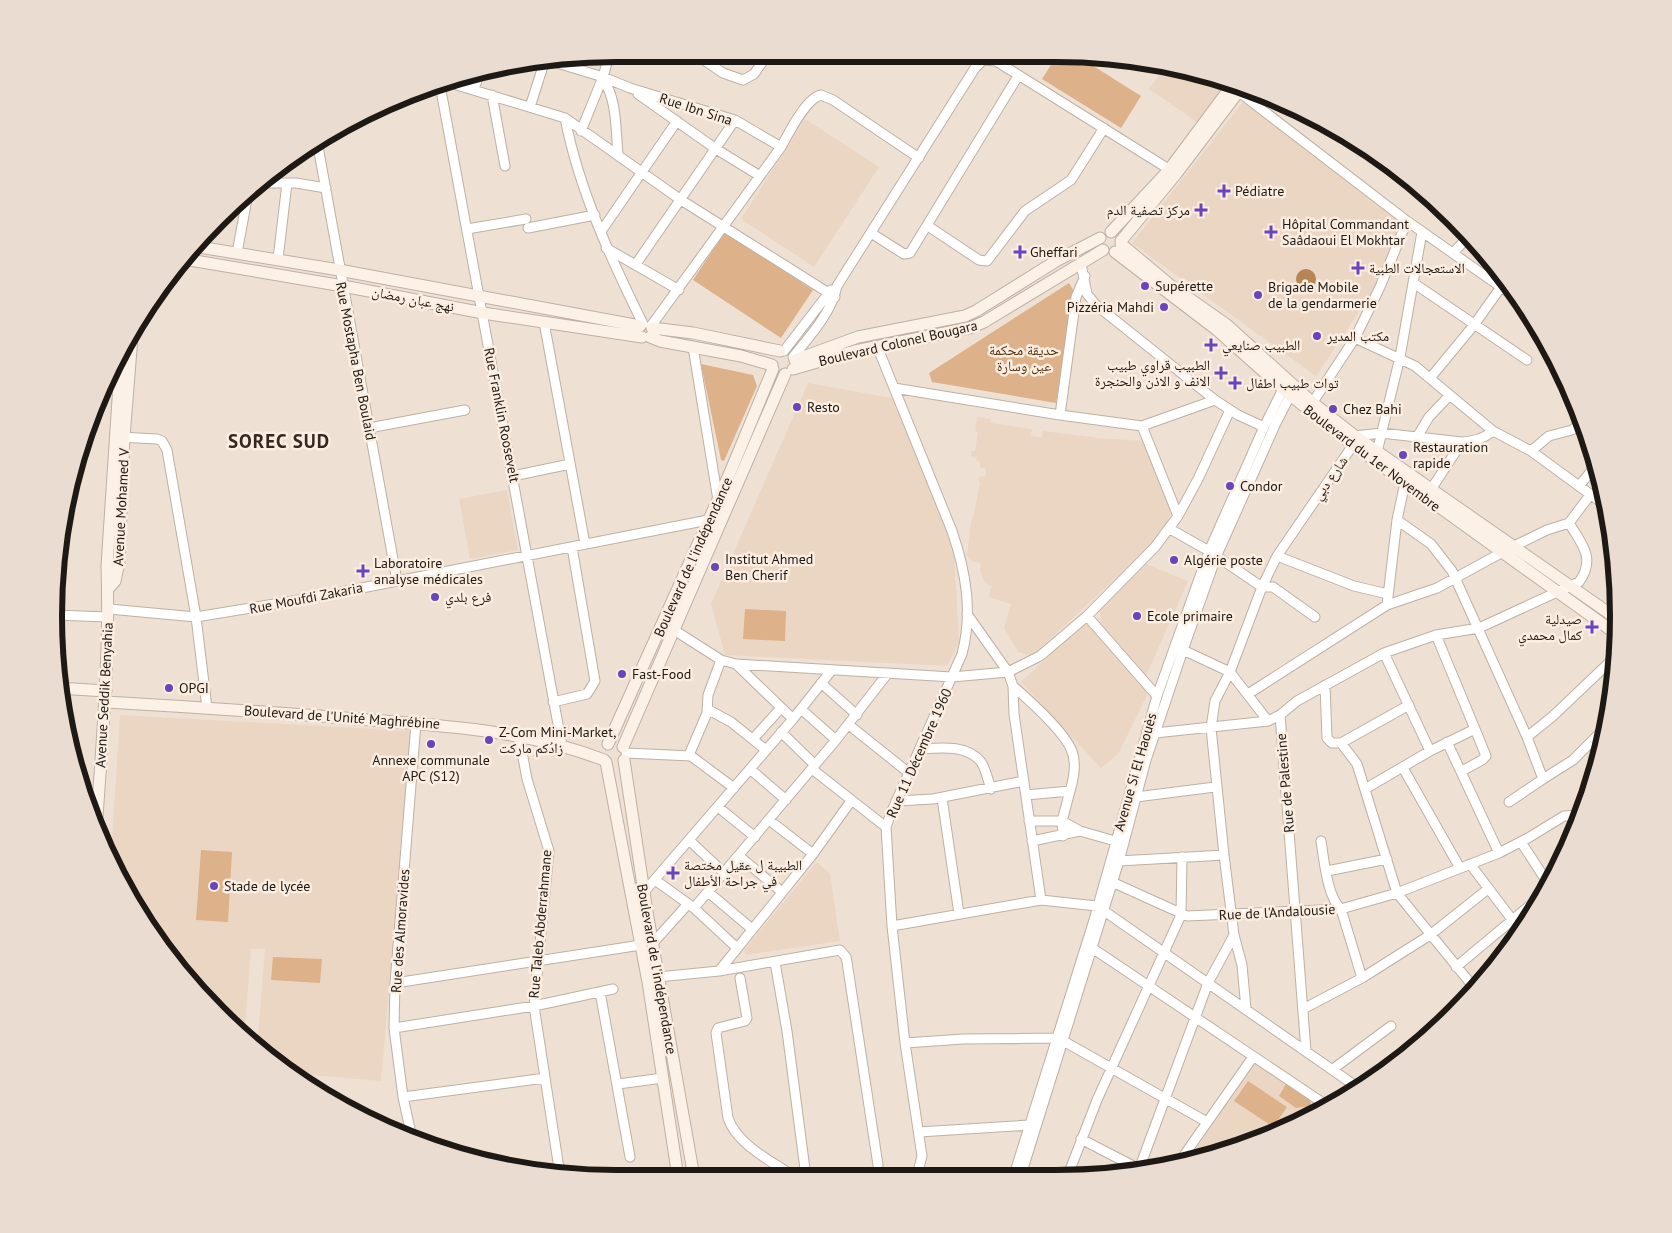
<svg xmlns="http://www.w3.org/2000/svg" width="1672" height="1233" font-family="'PT Sans','Noto Naskh Arabic',sans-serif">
<rect width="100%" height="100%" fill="#efe0d4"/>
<path fill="#ebd6c4" d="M1164 68 1201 73 1231 83 1201 125 1149 89Z
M1243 102 1406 221 1381 279 1316 376 1132 243Z
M805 119 879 167 814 267 741 219Z
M808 383 892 398 954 548 959 643 947 666 725 655 711 604Z
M977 417 991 419V423L1032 429 1031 436 1039 437H1042L1043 431 1099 438 1142 441 1173 507 1162 535 1032 656 1018 652 1004 628 1011 604 988 597 992 586 985 583 980 570 981 563 972 561 967 556 971 521 973 519 980 482 978 479 981 476 985 477 986 469 980 467V462L976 461 977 457 971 456 972 451H975L978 432 975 431Z
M507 490 518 550 470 559 459 499Z
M1146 564 1188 581 1146 676 1101 624 1100 610Z
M1086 622 1149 691 1118 754 1101 768 1021 682Z
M120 715 412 731 381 1081 297 1074 257 1047 265 949H251L244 1038 170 959 111 857Z
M817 862 830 874 840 941 746 955 744 950Z
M1256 1061 1321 1107 1271 1136 1190 1158Z"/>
<path fill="#ddb189" d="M1058 54 1079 57 1141 96 1121 128 1042 79Z
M725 232 813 290 781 338 693 280Z
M1069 283 1075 293 1056 403 932 382 929 373Z
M701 364 753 375 757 386 724 461 721 460Z
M745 609 786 611 785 641 743 639Z
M201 850 232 852 228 922 196 920Z
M273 957 322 959 320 983 271 980Z
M1248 1081 1287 1107 1273 1127 1234 1101Z
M1286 1084 1299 1088 1311 1098 1310 1106 1296 1108 1279 1096Z"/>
<path fill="#b78456" d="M1296 279a10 10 0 1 1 20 0a10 10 0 1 1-20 0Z"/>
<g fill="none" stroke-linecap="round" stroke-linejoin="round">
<defs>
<path id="street" d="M695 54 723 73 743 80 754 74 768 54
M554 62 603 77 609 55
M602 80C617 93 616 135 618 154
M447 82 565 118 681 200 835 297
M440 85 562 746
M474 89 480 72
M1234 91 1239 92 1407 221 1518 299
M638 94 716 149 760 176
M492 95 505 166
M530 107 544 63
M565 118C579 190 611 259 643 324
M581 131 603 77 630 88 735 120 781 147C789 133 806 98 821 95L833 100 919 158
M317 141 397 581
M265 183H296L326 188
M928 226 979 260 987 261 1025 211 1071 180 1104 128
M528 228 595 215
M467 229 526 219
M602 230 677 121
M871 233 904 254 910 253 1018 76
M202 247 204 237
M606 248 679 290
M237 253 247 199
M1453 253 1468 237
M278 259 287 183
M636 264 735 120
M1415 284 1527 360
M544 322 585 544
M651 326 781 147
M1355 338 1415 366 1493 431
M877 346 952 531C966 572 973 612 962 654L891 813 886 827 892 926 905 1043 922 1156 917 1176
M693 347 718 500
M784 351 831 290
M793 357C810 336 832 312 837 286L975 68 983 60 996 61 1175 173
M1431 377 1474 325 1501 287
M107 382 118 383
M894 388 1060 415 1142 426 1215 400 1096 305 1087 294 1081 264
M1215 400 1238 415 1264 427
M1309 408 1355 338 1380 287 1407 221
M1060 415 1076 297 1085 276
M369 428 465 410
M119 437 157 439 162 441 167 450 196 617 207 708
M1417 437 1429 417 1450 395
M1531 451 1549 436 1572 430 1581 423
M1377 452 1400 357 1422 232
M513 476 570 464
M1406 478 1397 520 1387 605 1437 588 1512 547 1547 530 1569 523 1590 495
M1579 486 1597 464
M1428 494 1462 442
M1178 516 1198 479 1230 410
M1397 520 1431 544 1452 571 1527 737 1543 779 1573 760 1604 729
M1170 529 1209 551 1262 587H1273L1315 617
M1277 556 1354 586 1388 594
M109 609 196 617 311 598 708 520
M967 614 1008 672 1013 686 1014 714 1041 900
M54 615 108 617
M1087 616 1157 696
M674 630 721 660 736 664 952 677 1008 672 1040 656 1087 616 1155 547 1178 516 1142 426
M1183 650 1230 672 1215 701 1211 728 1224 855 1234 935 1242 965 1246 1009
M1384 653 1430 751
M821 683 857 715
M1325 685 1327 738 1332 743H1341L1357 764 1397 893 1476 990
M1013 686C1029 700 1063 731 1071 749 1077 762 1074 778 1070 791L1026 795
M1248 694 1387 605
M553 702 587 694 595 681 572 547
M707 709 731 722 766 750
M801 709 836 740
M1280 715 1268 721 1230 672 1262 587 1277 556 1353 445 1355 436 1381 433 1462 442C1474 441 1483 439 1493 431L1531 451 1605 505
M793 719 831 671
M849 725 909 773
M781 732 815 765
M1155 733 1268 721
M519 736 527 779 549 851 534 1006 560 1175
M1527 737 1553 716 1615 657
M753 739 781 708
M1447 742 1499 853
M1341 743 1409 705
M920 749C939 748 967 744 981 762 986 769 988 781 991 789
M626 753 691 756 734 788
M689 755 707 713 708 695 721 660
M1403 768 1460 868
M750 769 786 800
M812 769 886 827
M1462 771 1482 760 1486 756 1475 729
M1365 789 1430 751 1475 729 1436 635
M1136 797 1215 787
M942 798 959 914
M896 801 933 799 1024 781
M1509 802 1543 779
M718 807 755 837
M769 820 813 854
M1029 821H1062L1080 831 1115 841
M1063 836 1062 821 1070 791
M689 840 724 873
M1032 841 1080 831
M1321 841C1324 859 1327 897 1341 909L1362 978
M1521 842 1549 885
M739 856 782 892
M1119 861 1224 855
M1470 864 1520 930
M1327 871 1387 859
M655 880 694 908 737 948
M1112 882 1187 916 1341 909 1397 893 1499 853 1528 838 1564 816 1580 815
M644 892 793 719 736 664
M708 892 752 929
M694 908 836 740 888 673
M892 926 1041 900 1097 906 1357 1087
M652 944 688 904
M1092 948 1326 1105
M775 962 787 1031 806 1177
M1456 967 1546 892
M719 971 813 854 851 801
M658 977 719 971 834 951 840 950 846 957 847 962 878 1165
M740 978 747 1018 745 1021 718 1028 716 1033 728 1118C737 1145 773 1162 795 1177
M395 983 641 945
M600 992 630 1157
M1305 1008 1362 978 1430 935 1488 889
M394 1028 534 1006 613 989
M905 1043 963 1039 1058 1038 1207 1122
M1306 1051 1280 715 1297 701 1384 653 1436 635 1479 628 1579 582C1596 559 1582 544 1569 523
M1333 1069 1391 1026
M618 1084 663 1078
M403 1097 545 1078
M919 1132 1030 1125
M412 1138 403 1097 394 1028 395 983 416 723
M1081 1139 1139 1169
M1180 1161 1253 1057
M1138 1172 1208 983 1234 935
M1014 1175 1094 920 1157 696 1209 551 1264 427 1285 385
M1021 1175 1119 861 1146 760 1183 650 1216 557 1276 423 1293 390
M1068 1175 1097 1100 1181 915 1182 857
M891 1176 918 1173
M640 1178 657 1174"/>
<path id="secondary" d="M1111 232 1169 170 1233 84
M1121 241 1176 174 1242 87
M1121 244 1170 285 1227 325 1313 403 1355 436 1616 618
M193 246 339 270 640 326
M1115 252 1217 330 1290 395 1353 445 1615 633
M184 259 343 286 483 313 642 337
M652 328 693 333 780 351
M650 337 660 341 741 356 772 365
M795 360 858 337 965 316 976 311 1056 261 1100 238
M793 369 855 351 970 328 984 322 1103 250
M109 588 115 581 119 562 124 437 132 337
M58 688 106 691
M106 702C194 707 282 713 370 720 449 726 529 731 604 760
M608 744 729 475 773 369
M623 747 785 374
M624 760 647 912 694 1177
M606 762 648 982 678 1177
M96 831C102 743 110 654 107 566L121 354"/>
</defs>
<use href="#street" stroke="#beb0a4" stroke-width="11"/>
<use href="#secondary" stroke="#beb0a4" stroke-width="13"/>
<use href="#street" stroke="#fff" stroke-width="9"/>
<use href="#secondary" stroke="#fbf1e7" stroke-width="11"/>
</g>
<g fill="#6a44bd" stroke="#fcede1" stroke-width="2">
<path d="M1221.5 183.5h5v5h5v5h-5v5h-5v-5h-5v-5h5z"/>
<path d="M1198.5 202.5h5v5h5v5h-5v5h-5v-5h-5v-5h5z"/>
<path d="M1268.5 224.5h5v5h5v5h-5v5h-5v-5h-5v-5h5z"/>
<path d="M1017.5 244.5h5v5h5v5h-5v5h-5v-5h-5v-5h5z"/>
<path d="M1355.5 260.5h5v5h5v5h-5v5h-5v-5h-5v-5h5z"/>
<circle cx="1145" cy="286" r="5"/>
<circle cx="1258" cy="295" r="5"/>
<circle cx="1164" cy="307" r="5"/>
<circle cx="1317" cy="336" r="5"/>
<path d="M1208.5 337.5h5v5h5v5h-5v5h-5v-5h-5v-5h5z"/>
<path d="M1218.5 365.5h5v5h5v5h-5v5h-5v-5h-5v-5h5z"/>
<path d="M1232.5 375.5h5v5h5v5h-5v5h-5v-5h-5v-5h5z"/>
<circle cx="797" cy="407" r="5"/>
<circle cx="1333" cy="409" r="5"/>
<circle cx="1403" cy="455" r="5"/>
<circle cx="1230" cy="486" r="5"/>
<circle cx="1174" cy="560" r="5"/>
<circle cx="715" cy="567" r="5"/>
<path d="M360.5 563.5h5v5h5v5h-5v5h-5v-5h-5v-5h5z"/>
<circle cx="435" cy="597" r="5"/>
<circle cx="1137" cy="616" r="5"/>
<path d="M1589.5 619.5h5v5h5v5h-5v5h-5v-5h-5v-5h5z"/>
<circle cx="622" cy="674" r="5"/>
<circle cx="169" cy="688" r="5"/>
<circle cx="489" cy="740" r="5"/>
<circle cx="431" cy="744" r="5"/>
<path d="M670.5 865.5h5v5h5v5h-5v5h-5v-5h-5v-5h5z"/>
<circle cx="214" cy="886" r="5"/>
</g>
<g text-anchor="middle" stroke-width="5" stroke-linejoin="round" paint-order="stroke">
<g font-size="14" fill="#1e1914" stroke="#fcede1">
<text transform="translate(696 109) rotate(18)" y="5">Rue Ibn Sina</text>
<text transform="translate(413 299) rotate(11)" y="5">نهج عبان رمضان</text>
<text transform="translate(898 343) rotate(-13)" y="5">Boulevard Colonel Bougara</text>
<text transform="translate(356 361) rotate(79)" y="5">Rue Mostapha Ben Boulaid</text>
<text transform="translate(502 415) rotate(79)" y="5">Rue Franklin Roosevelt</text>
<text transform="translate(1372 458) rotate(37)" y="5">Boulevard du 1er Novembre</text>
<text transform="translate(1330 478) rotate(-55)" y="5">شارع دبي</text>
<text transform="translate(121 507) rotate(-87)" y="5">Avenue Mohamed V</text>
<text transform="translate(693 557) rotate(-66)" y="5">Boulevard de l'indépendance</text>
<text transform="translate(306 598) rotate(-11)" y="5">Rue Moufdi Zakaria</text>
<text transform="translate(104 695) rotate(-87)" y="5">Avenue Seddik Benyahia</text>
<text transform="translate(342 717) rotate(4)" y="5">Boulevard de l'Unité Maghrébine</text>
<text transform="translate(919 753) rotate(-66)" y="5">Rue 11 Décembre 1960</text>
<text transform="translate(1135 772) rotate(-74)" y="5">Avenue Si El Haouès</text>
<text transform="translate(1285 783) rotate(-95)" y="5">Rue de Palestine</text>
<text transform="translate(1277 912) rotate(-3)" y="5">Rue de l'Andalousie</text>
<text transform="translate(540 924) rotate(-85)" y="5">Rue Taleb Abderrahmane</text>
<text transform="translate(400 931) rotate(-86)" y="5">Rue des Almoravides</text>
<text transform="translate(657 969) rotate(80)" y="5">Boulevard de l'indépendance</text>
</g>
<g font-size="14" fill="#1e1914" stroke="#fcede1" text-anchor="start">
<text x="1235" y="196">Pédiatre</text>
<text x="1190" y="215" text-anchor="end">مركز تصفية الدم</text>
<text x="1282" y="229">Hôpital Commandant<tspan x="1282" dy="16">Saâdaoui El Mokhtar</tspan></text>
<text x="1030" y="257">Gheffari</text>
<text x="1369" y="273">الاستعجالات الطبية</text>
<text x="1155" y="291">Supérette</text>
<text x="1268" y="292">Brigade Mobile<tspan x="1268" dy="16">de la gendarmerie</tspan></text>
<text x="1154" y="312" text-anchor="end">Pizzéria Mahdi</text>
<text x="1327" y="341">مكتب المدير</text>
<text x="1222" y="350">الطبيب صنايعي</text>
<text x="1210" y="370" text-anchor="end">الطبيب قراوي طبيب<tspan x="1210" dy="16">الانف و الاذن والحنجرة</tspan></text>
<text x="1246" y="388">توات طبيب اطفال</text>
<text x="807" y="412">Resto</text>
<text x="1343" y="414">Chez Bahi</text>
<text x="1413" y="452">Restauration<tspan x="1413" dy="16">rapide</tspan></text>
<text x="1240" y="491">Condor</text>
<text x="725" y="564">Institut Ahmed<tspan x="725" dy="16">Ben Cherif</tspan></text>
<text x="1184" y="565">Algérie poste</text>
<text x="374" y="568">Laboratoire<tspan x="374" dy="16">analyse médicales</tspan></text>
<text x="445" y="602">فرع بلدي</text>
<text x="1147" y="621">Ecole primaire</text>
<text x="1582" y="624" text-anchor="end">صيدلية<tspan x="1582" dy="16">كمال محمدي</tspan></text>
<text x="632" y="679">Fast-Food</text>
<text x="179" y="693">OPGI</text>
<text x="499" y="737">Z-Com Mini-Market,<tspan x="499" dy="16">زادُكم ماركت</tspan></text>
<text x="431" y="765" text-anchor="middle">Annexe communale<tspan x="431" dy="16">APC (S12)</tspan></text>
<text x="684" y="870">الطبيبة ل عقيل مختصة<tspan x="684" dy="16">في جراحة الأطفال</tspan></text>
<text x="224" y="891">Stade de lycée</text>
</g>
<g font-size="14" fill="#512f08" stroke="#fcede1">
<text x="1024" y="355">حديقة محكمة<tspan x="1024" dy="16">عين وسارة</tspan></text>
</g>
<g font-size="19" font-weight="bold" letter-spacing="1" fill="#342920" stroke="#fcede1">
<text x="279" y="448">SOREC SUD</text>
</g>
</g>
<path d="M0 0H1672V1233H0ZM616 62H1056A554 554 0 0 1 1610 616V616A554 554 0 0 1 1056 1170H616A554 554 0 0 1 62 616V616A554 554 0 0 1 616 62Z" fill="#eadcd1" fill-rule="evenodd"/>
<path fill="none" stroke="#1e1914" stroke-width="6" d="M616 62H1056A554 554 0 0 1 1610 616V616A554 554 0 0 1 1056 1170H616A554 554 0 0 1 62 616V616A554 554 0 0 1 616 62Z"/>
</svg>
